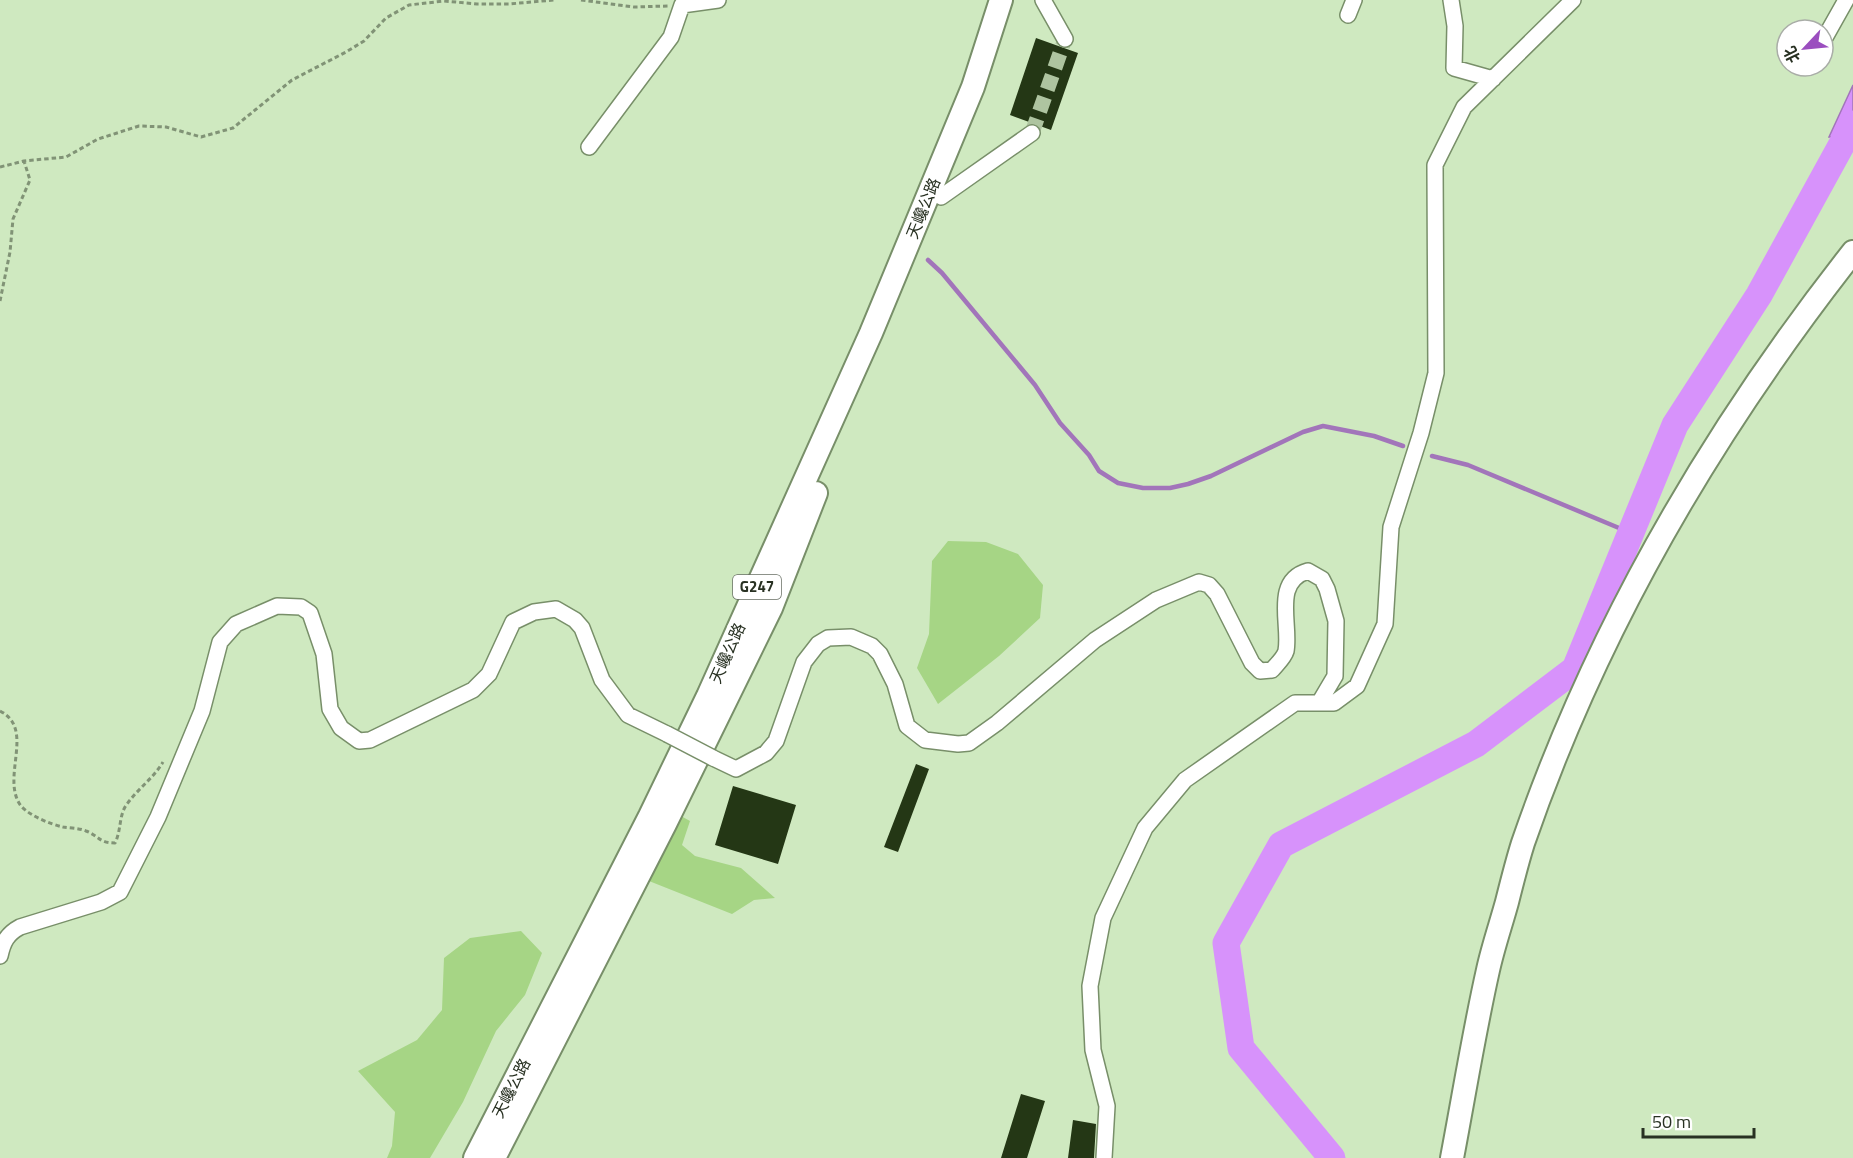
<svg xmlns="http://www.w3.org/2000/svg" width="1853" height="1158" font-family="'Titillium Web','Noto Sans SC',sans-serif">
<rect width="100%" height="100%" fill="#cfe9c0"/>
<path fill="#a6d585" d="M948 541 986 542 1018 554 1043 585 1040 618 999 656 938 704 917 668 929 634 932 561Z
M681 816 690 821 682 845 695 856 741 868 775 898 754 900 732 914 649 881Z
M521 931 542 953 525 995 496 1031 463 1102 430 1158H387L392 1146 395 1112 358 1071 417 1040 442 1010 444 958 470 938Z"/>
<path fill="#d792fb" stroke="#a275ba" stroke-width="1.5" d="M1853 85V137H1829Z"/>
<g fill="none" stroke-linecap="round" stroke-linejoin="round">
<path stroke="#a275ba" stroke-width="4.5" d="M928 260 942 273 1035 385 1060 423 1089 455 1099 471 1118 483 1143 488H1170L1188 484 1211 476 1303 432 1323 426 1374 436 1403 446
M1432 456 1468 465 1631 533"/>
<path stroke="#d792fb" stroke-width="27" d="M1332 1158 1241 1048 1226 943 1281 845 1476 744 1575 669 1675 425 1759 295 1853 124"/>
</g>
<path fill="#243715" d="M1036 38 1078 53 1051 130 1010 115Z
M916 764 929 769 898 852 884 847Z
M733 786 796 805 778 864 715 845Z
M1021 1094 1045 1101 1027 1158H1001Z
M1073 1120 1096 1124 1094 1158H1068Z"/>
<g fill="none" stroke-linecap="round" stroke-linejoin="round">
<path stroke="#aec4a0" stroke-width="15" stroke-dasharray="15 8" stroke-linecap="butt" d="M1032 133 1065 39"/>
<defs>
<path id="minor" d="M1043 0 1065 39
M1451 0 1455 26 1454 68 1493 79
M1348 15 1354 0
M1823 41 1846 0
M589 147 671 37 682 5 718 0
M941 197 1032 133
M713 758 736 769 766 753 776 741 804 662 818 644 828 638 851 637 872 646 880 654 895 684 907 726 925 740 958 744 969 743 997 723 1095 640 1156 600 1199 582 1209 585 1217 594 1252 663 1260 671 1272 670C1276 665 1284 658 1286 651 1291 625 1272 581 1308 571L1322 579 1327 589 1336 621 1335 676 1319 703
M0 956C3 942 7 934 20 927L101 902 120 892 158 817 202 711 220 642 236 624 277 606 301 607 310 613 324 654 330 709 341 728 359 741 370 740 473 690 489 674 513 622 534 612 556 609 575 620 582 628 602 680 628 715 667 734
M1104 1158 1107 1106 1093 1050 1090 986 1103 918 1145 828 1185 780 1295 703H1334L1357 686 1385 624 1391 527 1421 433 1436 373 1435 165 1464 107 1573 0"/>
<path id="highway" d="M475 1158 650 816 708 696 871 333 973 87 1001 0
M494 1158 665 824 771 608 816 493
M1452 1158C1464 1095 1474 1032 1488 970 1493 947 1501 924 1507 902 1512 882 1517 862 1523 843 1597 628 1713 430 1853 252"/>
</defs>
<use href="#minor" stroke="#788f69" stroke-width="18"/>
<use href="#highway" stroke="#788f69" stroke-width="26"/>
<path stroke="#819376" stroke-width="3" stroke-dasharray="4.5 3" stroke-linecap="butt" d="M581 0 634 7 668 6
M0 167 24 161 66 157 98 139 139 126 166 127 201 137 233 128 292 80 346 52 364 41 386 18 409 5 444 1 477 4H509L554 0
M0 301 10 252 13 219 30 180 24 161
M0 711C36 729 0 778 21 806 30 816 50 824 63 827 70 828 79 828 86 831 99 836 99 843 115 843 121 831 119 818 125 807 136 790 153 779 163 762"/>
<use href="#minor" stroke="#fff" stroke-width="15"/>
<use href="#highway" stroke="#fff" stroke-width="22"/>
<defs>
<path id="minor-bridge" d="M667 734 713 758"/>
</defs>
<use href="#minor-bridge" stroke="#788f69" stroke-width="18" stroke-linecap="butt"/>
<use href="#minor-bridge" stroke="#fff" stroke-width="15"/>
</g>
<g text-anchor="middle" stroke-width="6" stroke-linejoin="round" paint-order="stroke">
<rect fill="#fff" stroke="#686f64" stroke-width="1.5" x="733" y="575" width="48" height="24" rx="4.5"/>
<g font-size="15" font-weight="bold" fill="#283122">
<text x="757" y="592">G247</text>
</g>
<g font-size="16" fill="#283122" stroke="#fff">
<text transform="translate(923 208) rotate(-68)" y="6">天巉公路</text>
<text transform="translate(727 653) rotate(-66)" y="6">天巉公路</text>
<text transform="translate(511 1088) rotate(-63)" y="6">天巉公路</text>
</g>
</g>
<g transform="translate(1805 48) rotate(244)"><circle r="28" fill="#ffffff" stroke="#a9ada7" stroke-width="1.5"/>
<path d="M0-4.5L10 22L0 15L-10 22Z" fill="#9b4ebf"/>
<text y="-9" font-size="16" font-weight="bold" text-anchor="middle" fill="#283122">北</text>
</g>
<path d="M1643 1128v9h111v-9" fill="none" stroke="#283122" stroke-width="3"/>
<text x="1652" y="1128" font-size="18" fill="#283122" stroke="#ffffff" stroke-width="4.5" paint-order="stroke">50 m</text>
</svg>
